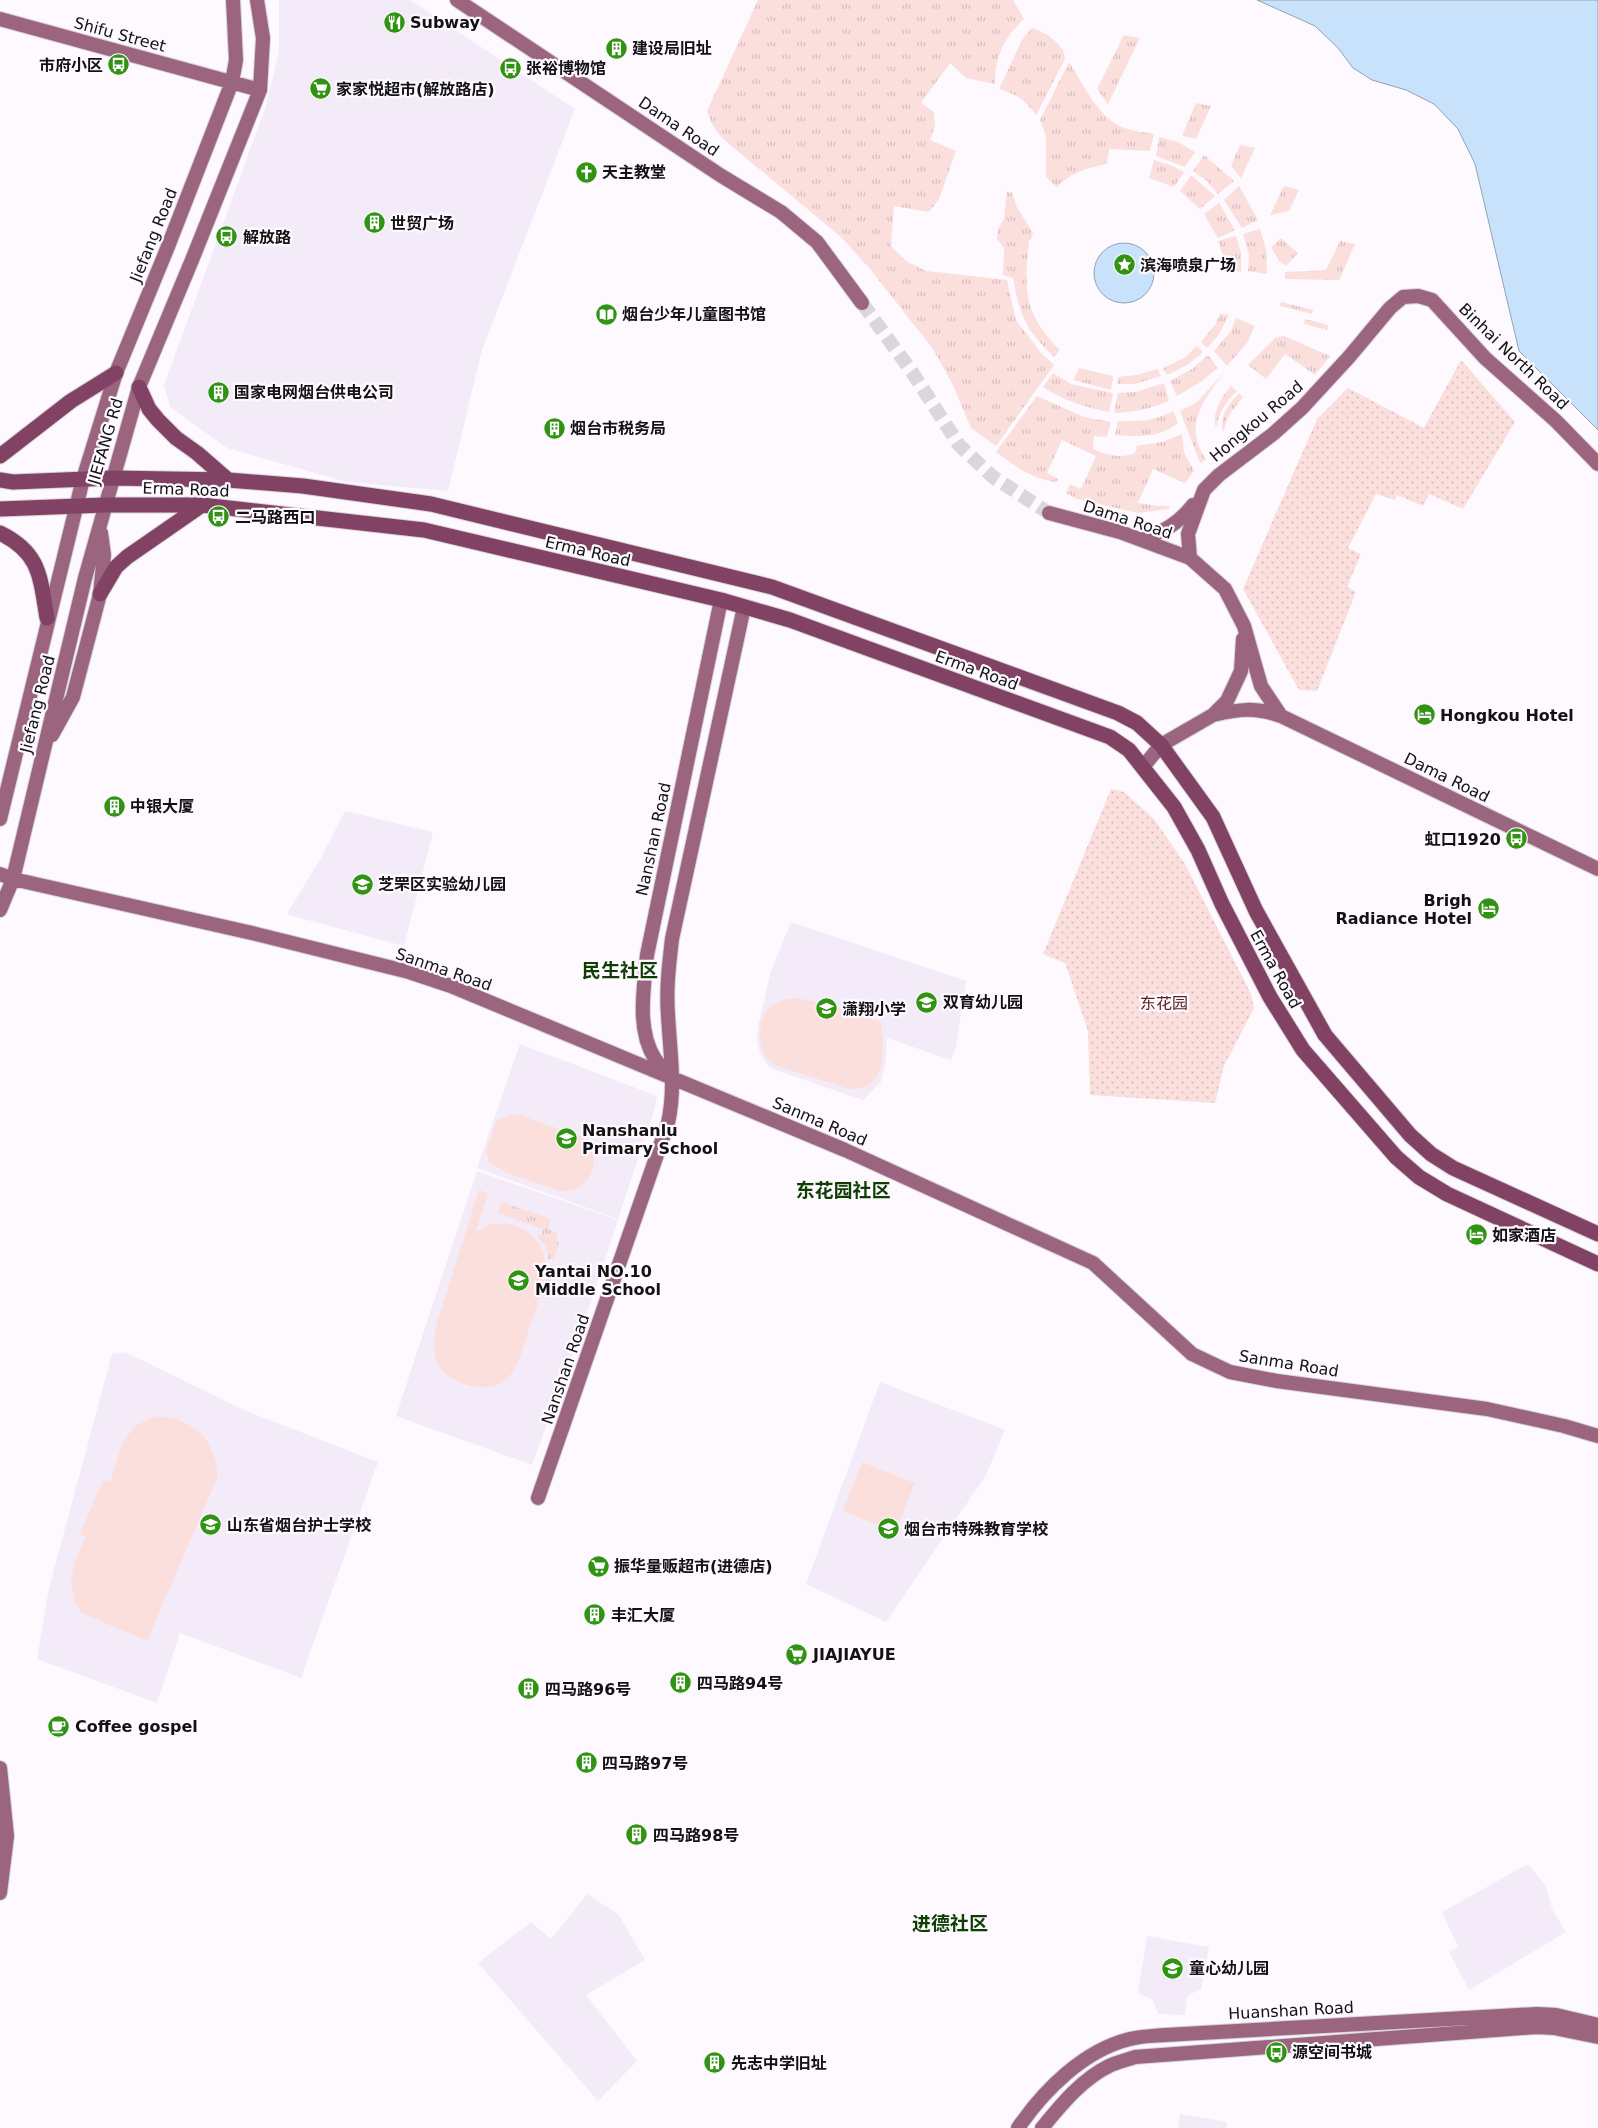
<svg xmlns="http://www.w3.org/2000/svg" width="1598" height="2128" font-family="'DejaVu Sans','Noto Sans SC',sans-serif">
<defs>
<pattern id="grass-tufts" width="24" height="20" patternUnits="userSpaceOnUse" patternTransform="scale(1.25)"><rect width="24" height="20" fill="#fadfdd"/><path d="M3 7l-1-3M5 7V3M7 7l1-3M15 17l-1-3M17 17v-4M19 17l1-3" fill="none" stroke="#d5bebd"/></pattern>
<pattern id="park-dots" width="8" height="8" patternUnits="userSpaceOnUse" patternTransform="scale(1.25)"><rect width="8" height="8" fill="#fadfdd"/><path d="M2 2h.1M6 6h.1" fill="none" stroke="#d5bebd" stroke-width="1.8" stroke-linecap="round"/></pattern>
</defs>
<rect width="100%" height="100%" fill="#fdf9ff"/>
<path fill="#f4ebf9" d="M279 0H410L575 109 482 350 448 491 347 482 227 448 170 407 164 385 266 106 279 51Z
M345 811 433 832 404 946 289 915 288 912 322 856Z
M791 922 966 981 956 1047 951 1060 887 1038 885 1066 881 1082 863 1100 770 1068 760 1054 757 1041 758 1026 771 971Z
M520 1044 657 1096 654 1111 618 1219 477 1168Z
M477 1171 618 1220 578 1340 532 1465 396 1416Z
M125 1352 244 1410 378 1462 301 1678 180 1633 157 1703 37 1659 49 1588 112 1354Z
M880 1382 1005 1430 986 1475 886 1622 806 1584Z
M1528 1864 1546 1886 1552 1909 1566 1932 1469 1990 1449 1952 1458 1947 1442 1912Z
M587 1894 618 1914 645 1960 586 1995 637 2061 598 2101 478 1963 531 1922 551 1939Z
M1147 1936 1209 1947 1201 1990 1190 1994 1187 1998 1185 2015 1158 2014 1153 2000 1138 1993Z
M1180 2114 1227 2122 1226 2128H1178Z"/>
<path fill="url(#grass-tufts)" d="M758 0H1013L1024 19C1004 38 995 56 995 84L966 78 950 63 921 103 934 112 935 127 930 140 956 151 939 199 929 212 894 206 891 246 906 261 926 271 1007 280 1016 320 1041 353 1054 365 996 446 971 428 953 385 933 349 870 269 841 237 722 138 712 124 707 111Z
M1032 28C1045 32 1065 44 1065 59L1036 115C1024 99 1018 95 999 89L1022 40Z
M1124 35 1140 38 1108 104 1097 89Z
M1069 62C1083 83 1096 114 1120 126 1130 131 1143 132 1154 134L1150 151 1109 149 1107 164C1087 168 1071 172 1057 187L1046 177V136L1040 120Z
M1196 103 1211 106 1196 139 1182 136Z
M1159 137 1178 142 1195 152 1185 167 1156 156Z
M1240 145 1255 148 1241 178 1231 166Z
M1204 155 1234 181 1218 194 1207 181 1193 171Z
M1154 160 1170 165 1184 172 1174 187 1149 178Z
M1191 175 1215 196 1200 209 1180 191Z
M1239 186 1258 220 1242 228 1224 200Z
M1284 186 1299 190 1289 211 1270 215Z
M1007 191 1012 193 1017 207 1033 233 1031 240H1029C1024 290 1023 313 1060 350L1054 357C1025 329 1020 316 1013 278L1003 275 1004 248 997 239 998 229 1004 219Z
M1219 203 1235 230 1218 238 1204 214Z
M1260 229 1266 249 1267 274 1248 271 1249 255 1243 234Z
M1236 236 1241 253V272L1223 269 1224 259 1218 241Z
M1281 238 1298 253 1286 266 1279 261 1271 247Z
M1340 241 1355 244 1339 280 1285 279V272L1326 270Z
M1281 302 1313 310 1312 314 1280 306Z
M1220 314 1229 315 1218 336 1207 348 1201 342 1215 325Z
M1236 318 1255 326 1247 343 1227 366 1214 351 1231 331Z
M1305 319 1328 325 1327 330 1304 324Z
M1284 336 1330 356 1315 375 1285 354 1266 379 1248 365 1276 337Z
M1197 346 1203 352 1189 364 1167 375 1163 368 1184 358Z
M1208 355 1218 368 1199 383 1177 396 1170 381 1192 369Z
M1079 368 1113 376 1111 390 1073 380Z
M1157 369 1161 376 1135 384H1117L1118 377 1137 375Z
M1053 373 1071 384 1113 393 1109 412C1084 407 1065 401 1043 387Z
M1224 373C1203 400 1183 426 1206 460L1200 463 1180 411 1196 403Z
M1164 383 1169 401C1150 409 1135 412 1114 413L1118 393 1136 392Z
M1231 386 1237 391C1225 402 1219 413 1216 429 1212 411 1220 400 1231 386Z
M1239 393 1243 397 1229 415 1223 432C1219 416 1228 405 1239 393Z
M1037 396 1084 417 1111 422 1107 437 1094 436 1093 449C1106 455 1121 459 1135 453L1137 446 1162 442 1182 434 1184 452 1194 471 1185 483 1153 469 1138 503 1158 506H1170L1169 509 1138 513 1077 499 1066 493 1070 484 1081 489 1096 456 1062 440 1047 473 1059 479 1055 482C1032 479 1015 466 996 452Z
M1173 411 1178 423C1160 438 1138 437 1115 435L1118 421C1137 422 1155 421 1173 411Z
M501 1202 551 1219 548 1229 558 1233 556 1240 559 1242 554 1260 548 1259 546 1247 537 1236 542 1233 543 1229 498 1213Z
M551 1267H554L555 1269 549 1287 546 1290 544 1286Z"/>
<path fill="url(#park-dots)" d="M1461 360 1515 422 1463 509 1429 494 1423 506 1397 495 1395 500 1376 494 1348 548 1361 554 1347 587 1356 592 1317 691 1299 690 1243 589 1317 419 1348 388 1424 428Z
M1111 789 1124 792 1154 819 1185 864 1251 994 1254 1008 1224 1066 1215 1103 1090 1095 1088 1031 1065 963 1043 954Z"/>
<path fill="#fadfdd" d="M794 998 814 1001 881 1022C884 1048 888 1092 849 1089L775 1065C771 1062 766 1059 764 1054 757 1041 759 1015 771 1006 778 1001 786 999 794 998Z
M510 1115H519L580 1136C607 1153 592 1196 559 1191L505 1172 489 1163 486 1150 496 1122 499 1119Z
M479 1190 488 1193 476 1231C482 1230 487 1225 493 1224 504 1222 517 1225 526 1231 560 1254 541 1295 530 1325 525 1341 520 1365 508 1378 491 1396 453 1386 440 1367 432 1355 434 1340 436 1326Z
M158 1416C196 1420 214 1438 218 1476L147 1641 82 1613 75 1601 71 1583 74 1563 86 1537 80 1534 103 1480 110 1482C121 1450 122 1425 158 1416Z
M862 1462 915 1483 895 1532 843 1511Z"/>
<path fill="#c7e2fa" stroke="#91a3b5" d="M1257 0H1598V430L1519 351 1475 164 1458 129 1434 104 1406 90 1372 80 1353 68 1338 48 1315 26Z
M1094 273a30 30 0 1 1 60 0a30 30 0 1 1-60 0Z"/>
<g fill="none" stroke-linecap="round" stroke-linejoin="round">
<path stroke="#dad6dc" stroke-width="14" stroke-dasharray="14 7" stroke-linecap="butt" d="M862 303 912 372 959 445 993 477 1049 513"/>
<defs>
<path id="secondary" d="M457 0 720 175 781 212 817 242 862 303
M0 19 260 90
M1049 513 1120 532 1190 558 1225 589 1244 626 1261 686 1281 716
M1140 539C1163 533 1179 523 1193 505
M1190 558 1188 534 1204 490 1219 475 1273 434 1302 408 1349 357 1390 308 1403 297 1418 296 1432 300 1485 358 1556 421 1598 464
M1213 715C1240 709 1254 707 1281 716L1598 869
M52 735 73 697 100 594 104 555 101 533
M1143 767 1161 745 1213 715 1227 701 1241 671 1243 639
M0 819 83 479 116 373 167 249 232 82 236 60 233 0
M0 874 13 879 256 934 409 972 451 986 845 1150 1093 1263 1192 1354 1230 1372 1277 1381 1487 1409 1564 1426 1598 1436
M0 910 13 879 85 578 139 387 192 260 260 90 263 38 257 0
M670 1076C665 1071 659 1065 655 1059 636 1029 644 988 647 955L721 600
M538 1498 668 1123C676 1087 670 1052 668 1015 666 989 669 965 672 939L744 607
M0 1768 7 1836 0 1893
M1018 2128C1044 2090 1084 2050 1130 2039 1141 2036 1153 2036 1165 2035L1537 2014 1556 2015 1598 2025
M1042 2128C1061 2105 1082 2079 1109 2066 1117 2062 1127 2060 1135 2057L1537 2027 1554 2028 1598 2037"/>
<path id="primary" d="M139 387 149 409 158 420 176 438 197 453 228 480
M0 456 71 401 116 373
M0 480 13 482 112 478 228 480 303 486 431 504 772 587 1118 713 1137 723 1161 745 1213 817 1256 911 1325 1035 1410 1135 1431 1154 1453 1168 1598 1234
M0 509 105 505H202L424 530 721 600 790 620 1110 737 1129 750 1174 807 1198 850 1222 904 1270 997 1303 1050 1396 1157 1419 1177 1447 1194 1598 1264
M0 533C41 553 40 578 47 618
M100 594 116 567 127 557 202 505"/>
</defs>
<use href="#secondary" stroke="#d7d4d9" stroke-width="16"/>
<use href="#primary" stroke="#d7d4d9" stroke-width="17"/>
<use href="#secondary" stroke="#9b657f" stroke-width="14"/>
<use href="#primary" stroke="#824263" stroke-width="15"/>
</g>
<defs>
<symbol id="restaurant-disc" viewBox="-11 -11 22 22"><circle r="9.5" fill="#319312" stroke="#fdf9ff"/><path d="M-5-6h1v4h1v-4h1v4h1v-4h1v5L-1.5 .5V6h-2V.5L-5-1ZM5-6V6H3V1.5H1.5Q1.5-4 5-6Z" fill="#fff"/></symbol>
<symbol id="building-disc" viewBox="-11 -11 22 22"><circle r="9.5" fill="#319312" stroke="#fdf9ff"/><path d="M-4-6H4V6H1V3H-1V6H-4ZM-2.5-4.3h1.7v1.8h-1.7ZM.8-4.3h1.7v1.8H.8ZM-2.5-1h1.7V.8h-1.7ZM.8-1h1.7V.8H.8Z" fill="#fff"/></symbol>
<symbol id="bus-disc" viewBox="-11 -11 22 22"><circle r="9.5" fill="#319312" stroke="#fdf9ff"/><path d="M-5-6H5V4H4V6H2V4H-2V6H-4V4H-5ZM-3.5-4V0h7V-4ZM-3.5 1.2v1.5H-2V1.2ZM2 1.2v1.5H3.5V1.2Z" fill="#fff"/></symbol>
<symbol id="supermarket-disc" viewBox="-11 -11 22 22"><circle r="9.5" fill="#319312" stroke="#fdf9ff"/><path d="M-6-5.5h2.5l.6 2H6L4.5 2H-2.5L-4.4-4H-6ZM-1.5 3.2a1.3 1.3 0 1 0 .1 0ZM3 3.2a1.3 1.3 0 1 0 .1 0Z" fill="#fff"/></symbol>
<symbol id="church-disc" viewBox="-11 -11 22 22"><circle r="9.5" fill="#319312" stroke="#fdf9ff"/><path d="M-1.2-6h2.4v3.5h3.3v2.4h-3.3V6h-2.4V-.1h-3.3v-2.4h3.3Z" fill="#fff"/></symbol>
<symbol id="sight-disc" viewBox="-11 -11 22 22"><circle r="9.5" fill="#319312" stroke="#fdf9ff"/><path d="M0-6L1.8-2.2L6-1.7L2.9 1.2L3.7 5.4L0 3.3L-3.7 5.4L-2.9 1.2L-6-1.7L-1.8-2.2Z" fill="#fff"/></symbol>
<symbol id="library-disc" viewBox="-11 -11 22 22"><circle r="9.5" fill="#319312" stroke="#fdf9ff"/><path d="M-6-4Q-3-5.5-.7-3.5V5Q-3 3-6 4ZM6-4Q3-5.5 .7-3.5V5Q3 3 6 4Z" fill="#fff"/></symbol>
<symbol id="hotel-disc" viewBox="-11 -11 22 22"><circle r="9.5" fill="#319312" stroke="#fdf9ff"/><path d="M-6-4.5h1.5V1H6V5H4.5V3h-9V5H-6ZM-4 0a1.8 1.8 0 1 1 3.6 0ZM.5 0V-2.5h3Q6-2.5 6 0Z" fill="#fff"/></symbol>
<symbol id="school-disc" viewBox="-11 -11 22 22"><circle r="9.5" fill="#319312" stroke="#fdf9ff"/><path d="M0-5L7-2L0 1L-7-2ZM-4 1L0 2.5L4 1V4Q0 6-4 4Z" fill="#fff"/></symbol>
<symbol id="cafe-disc" viewBox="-11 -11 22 22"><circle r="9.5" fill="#319312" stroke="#fdf9ff"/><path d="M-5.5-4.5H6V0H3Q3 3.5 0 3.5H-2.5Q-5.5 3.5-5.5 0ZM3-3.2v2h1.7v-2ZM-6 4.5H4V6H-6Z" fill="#fff"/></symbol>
</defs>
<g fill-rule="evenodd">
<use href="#restaurant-disc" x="382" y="10" width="25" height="25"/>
<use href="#building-disc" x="604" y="36" width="25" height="25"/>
<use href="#bus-disc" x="106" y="52" width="25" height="25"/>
<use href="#bus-disc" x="498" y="56" width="25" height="25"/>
<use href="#supermarket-disc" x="308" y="76" width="25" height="25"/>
<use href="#church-disc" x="574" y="160" width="25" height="25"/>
<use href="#building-disc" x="362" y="210" width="25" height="25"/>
<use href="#bus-disc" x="214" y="224" width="25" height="25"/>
<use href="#sight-disc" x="1112" y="252" width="25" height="25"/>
<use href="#library-disc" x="594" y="302" width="25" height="25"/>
<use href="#building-disc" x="206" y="380" width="25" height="25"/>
<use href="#building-disc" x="542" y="416" width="25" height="25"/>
<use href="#bus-disc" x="206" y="504" width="25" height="25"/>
<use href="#hotel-disc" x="1412" y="702" width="25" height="25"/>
<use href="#building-disc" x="102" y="794" width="25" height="25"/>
<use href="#bus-disc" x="1504" y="826" width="25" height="25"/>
<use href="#school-disc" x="350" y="872" width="25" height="25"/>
<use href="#hotel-disc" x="1476" y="896" width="25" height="25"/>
<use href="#school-disc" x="914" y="990" width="25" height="25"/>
<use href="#school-disc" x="814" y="996" width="25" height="25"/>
<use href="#school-disc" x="554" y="1126" width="25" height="25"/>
<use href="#hotel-disc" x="1464" y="1222" width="25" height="25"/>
<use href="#school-disc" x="506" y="1268" width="25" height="25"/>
<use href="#school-disc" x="198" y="1512" width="25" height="25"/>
<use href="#school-disc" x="876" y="1516" width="25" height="25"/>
<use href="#supermarket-disc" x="586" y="1554" width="25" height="25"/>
<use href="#building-disc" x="582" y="1602" width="25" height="25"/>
<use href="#supermarket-disc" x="784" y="1642" width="25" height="25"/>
<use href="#building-disc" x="668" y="1670" width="25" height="25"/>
<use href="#building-disc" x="516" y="1676" width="25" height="25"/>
<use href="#cafe-disc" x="46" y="1714" width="25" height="25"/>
<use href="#building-disc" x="574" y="1750" width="25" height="25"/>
<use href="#building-disc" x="624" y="1822" width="25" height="25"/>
<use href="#school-disc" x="1160" y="1956" width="25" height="25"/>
<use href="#bus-disc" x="1264" y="2040" width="25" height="25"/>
<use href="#building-disc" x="702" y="2050" width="25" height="25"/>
</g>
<g text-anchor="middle" stroke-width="4.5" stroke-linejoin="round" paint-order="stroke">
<g font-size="16" font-weight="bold" fill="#121113" stroke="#fdf9ff" text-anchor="start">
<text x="410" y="28">Subway</text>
<text x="632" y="54">建设局旧址</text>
<text x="103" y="71" text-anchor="end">市府小区</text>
<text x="526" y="74">张裕博物馆</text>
<text x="336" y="95">家家悦超市(解放路店)</text>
<text x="602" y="178">天主教堂</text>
<text x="390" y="229">世贸广场</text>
<text x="243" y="243">解放路</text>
<text x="1140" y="271">滨海喷泉广场</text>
<text x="622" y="320">烟台少年儿童图书馆</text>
<text x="234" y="398">国家电网烟台供电公司</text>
<text x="570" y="434">烟台市税务局</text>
<text x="235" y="523">二马路西口</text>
<text x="1440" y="721">Hongkou Hotel</text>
<text x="130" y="812">中银大厦</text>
<text x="1501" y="845" text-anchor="end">虹口1920</text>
<text x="378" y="890">芝罘区实验幼儿园</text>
<text x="1472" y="906" text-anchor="end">Brigh<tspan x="1472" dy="18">Radiance Hotel</tspan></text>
<text x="943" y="1008">双育幼儿园</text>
<text x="842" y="1015">潇翔小学</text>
<text x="582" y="1136">Nanshanlu<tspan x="582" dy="18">Primary School</tspan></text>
<text x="1492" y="1241">如家酒店</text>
<text x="535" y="1277">Yantai NO.10<tspan x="535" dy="18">Middle School</tspan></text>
<text x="227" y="1531">山东省烟台护士学校</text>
<text x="904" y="1535">烟台市特殊教育学校</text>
<text x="614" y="1572">振华量贩超市(进德店)</text>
<text x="611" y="1621">丰汇大厦</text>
<text x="813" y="1660">JIAJIAYUE</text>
<text x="697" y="1689">四马路94号</text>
<text x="545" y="1695">四马路96号</text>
<text x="75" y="1732">Coffee gospel</text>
<text x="602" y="1769">四马路97号</text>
<text x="653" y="1841">四马路98号</text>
<text x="1189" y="1974">童心幼儿园</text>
<text x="1292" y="2058">源空间书城</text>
<text x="731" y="2069">先志中学旧址</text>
</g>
<g font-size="16" fill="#121113" stroke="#fdf9ff">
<text transform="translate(120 34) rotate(15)" y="6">Shifu Street</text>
<text transform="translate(679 126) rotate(34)" y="6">Dama Road</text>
<text transform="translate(153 235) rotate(-68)" y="6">Jiefang Road</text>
<text transform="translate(1514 356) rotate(44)" y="6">Binhai North Road</text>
<text transform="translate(1256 421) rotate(-40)" y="6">Hongkou Road</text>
<text transform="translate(105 441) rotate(-74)" y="6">JIEFANG Rd</text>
<text transform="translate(186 489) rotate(2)" y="6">Erma Road</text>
<text transform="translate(1128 519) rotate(18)" y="6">Dama Road</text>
<text transform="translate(588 551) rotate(13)" y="6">Erma Road</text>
<text transform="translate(977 670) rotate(20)" y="6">Erma Road</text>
<text transform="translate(37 704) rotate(-76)" y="6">Jiefang Road</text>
<text transform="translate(1447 777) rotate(26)" y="6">Dama Road</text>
<text transform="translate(653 839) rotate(-78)" y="6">Nanshan Road</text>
<text transform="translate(444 969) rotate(19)" y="6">Sanma Road</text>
<text transform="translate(1276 969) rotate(61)" y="6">Erma Road</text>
<text transform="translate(820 1121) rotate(23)" y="6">Sanma Road</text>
<text transform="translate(1289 1363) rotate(9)" y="6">Sanma Road</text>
<text transform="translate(565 1369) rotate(-71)" y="6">Nanshan Road</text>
<text transform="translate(1291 2010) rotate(-3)" y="6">Huanshan Road</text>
</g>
<g font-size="16" fill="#5b2220" stroke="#fdf9ff">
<text x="1164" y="1009">东花园</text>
</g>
<g font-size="19" font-weight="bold" fill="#0f3e03" stroke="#fdf9ff">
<text x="620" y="977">民生社区</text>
<text x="843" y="1197">东花园社区</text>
<text x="950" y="1930">进德社区</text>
</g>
</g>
</svg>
